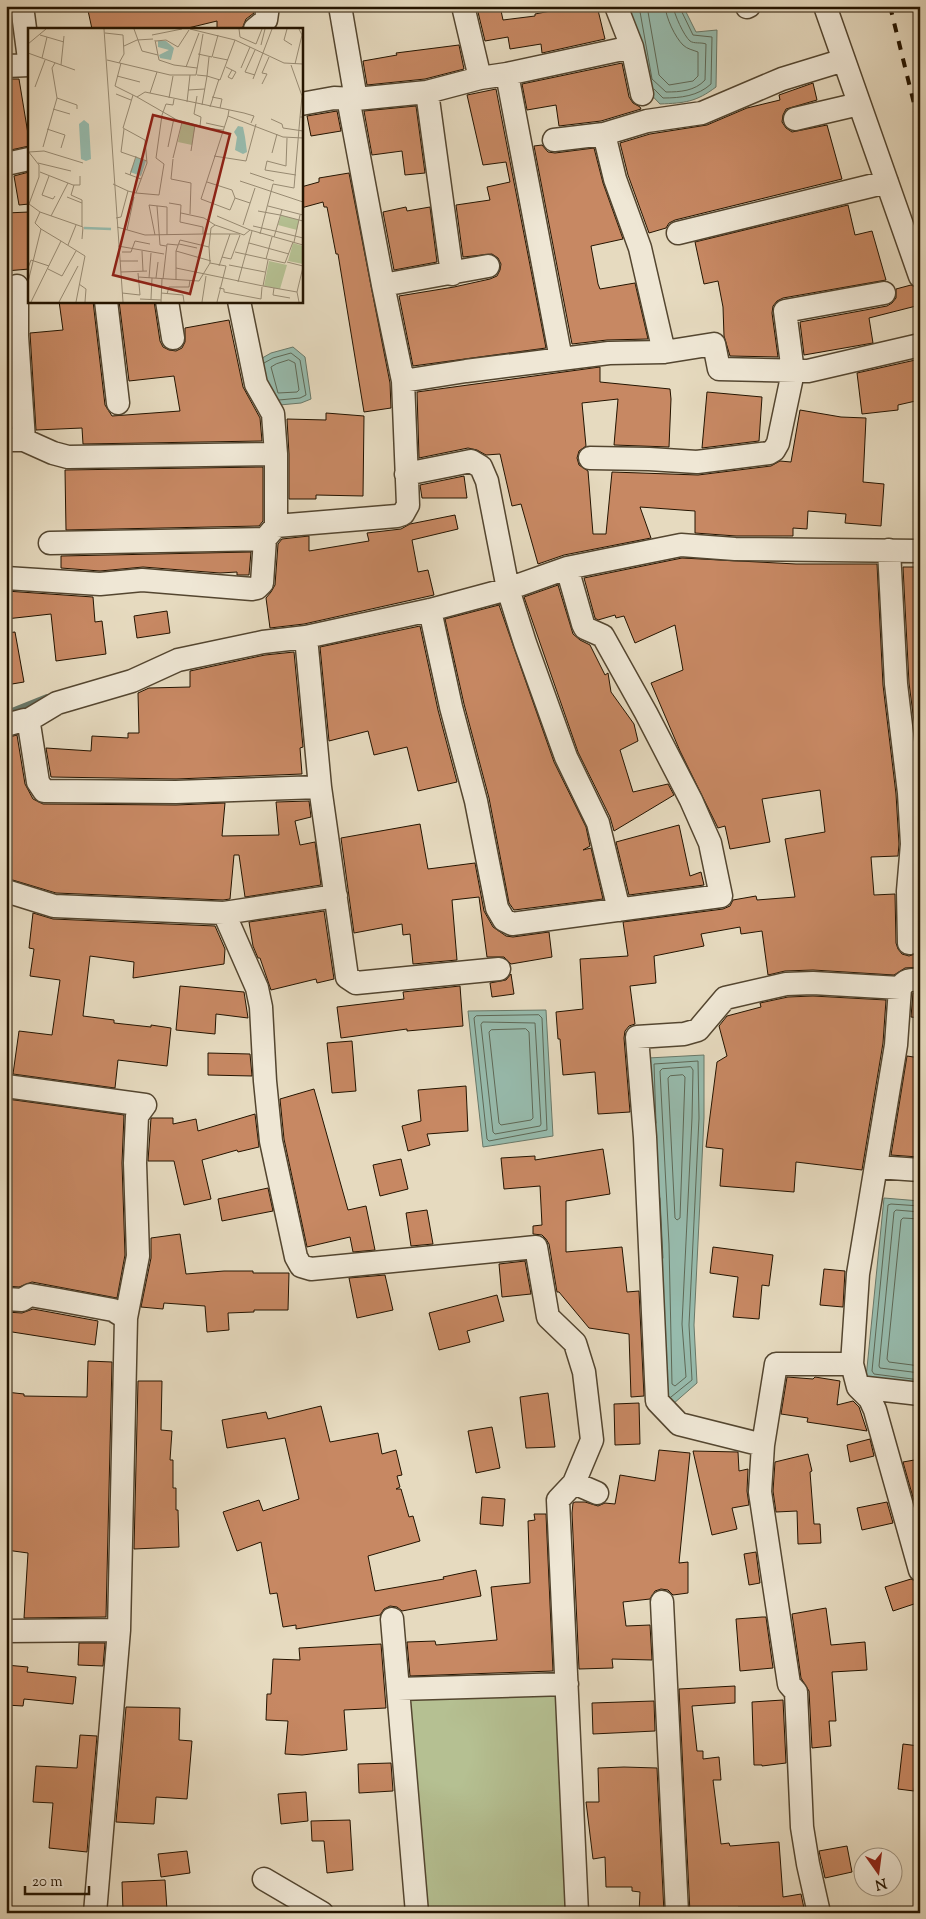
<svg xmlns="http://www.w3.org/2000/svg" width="926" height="1919" font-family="'Sorts Mill Goudy',serif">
<rect width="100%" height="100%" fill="#e6dabf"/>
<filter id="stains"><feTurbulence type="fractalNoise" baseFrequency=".004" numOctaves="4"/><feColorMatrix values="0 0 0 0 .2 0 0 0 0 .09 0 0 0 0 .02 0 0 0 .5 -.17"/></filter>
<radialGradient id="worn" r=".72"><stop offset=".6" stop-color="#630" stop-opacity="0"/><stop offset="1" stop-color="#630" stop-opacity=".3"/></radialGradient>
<path fill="#b5c092" stroke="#6c6a49" d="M567 1684 573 1913H419L398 1689Z"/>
<path fill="#97bbad" stroke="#697868" d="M629 6H683L696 32 717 30 716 87C696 102 685 103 660 104L642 85 628 8Z
M293 347 305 357 311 399 301 403 269 406 257 361 271 353Z
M546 1010 553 1136 483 1147 468 1011Z
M704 1055V1118L694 1325 697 1383 673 1404 662 1399 648 1058Z
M884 1198 920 1201V1385L866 1378Z"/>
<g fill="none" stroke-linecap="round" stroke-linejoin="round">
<path stroke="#5e6856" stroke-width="1" d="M639 6 652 79 666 92C680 92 695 91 705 80L706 44C701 42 694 44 690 41 684 36 674 14 673 6
M647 6 659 75 669 85 693 81 698 76V52C693 50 687 49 683 45 675 37 666 18 665 6
M654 89 663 98C681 98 698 96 711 84L712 37 693 35 679 6
M289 360 295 363 299 390 297 392 278 393 271 367 276 364Z
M264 363 273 358 291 353 300 360 306 395 300 398 279 400
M539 1015 542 1018 547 1130 489 1141 487 1139 474 1018 476 1016Z
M483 1022 535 1023 541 1124 540 1126 495 1134 493 1132 481 1025Z
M526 1029 529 1032 533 1118 531 1120 501 1125 499 1123 489 1032 491 1030Z
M691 1067 693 1070 692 1118 682 1324 686 1377 675 1386 672 1384 669 1244 660 1071 662 1069Z
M683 1075 685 1077 680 1218 677 1220 675 1218 668 1078 670 1076Z
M656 1123 654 1064 698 1061 699 1118 689 1325 692 1380 671 1397
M660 1198 663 1258
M920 1206 891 1204 888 1205 872 1371 874 1374 920 1380
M920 1212 896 1210 894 1212 879 1366 880 1368 920 1373
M920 1219 903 1218 901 1220 887 1359 889 1362 920 1366"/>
<path stroke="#697868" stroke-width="6" d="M7 713 47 697"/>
</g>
<path fill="#c78863" stroke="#241400" d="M87 6H255L254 13 246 19 242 29H217V21L184 29H92Z
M485 6H500L503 20 535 16V14L561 9 581 6H597L605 39 542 53 541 44 510 49 508 37 485 41 477 8Z
M459 45 464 69 425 79 367 85 363 61 397 55 396 53Z
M622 63 629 97 633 103 640 107 641 109 601 121 559 126 556 105 527 110 522 84Z
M6 79H19L29 140V146L6 151Z
M813 83 817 100 786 109 783 115 782 122 786 128 792 132 827 125 842 179 675 220 669 223 666 228 649 233 628 175 620 143 650 134 707 125 747 108 780 100 779 95Z
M496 89 546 348 413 366 399 296 454 287 490 279 497 276 500 270 501 264 498 258 492 254 463 257 456 205 490 200 487 187 510 182 506 162 483 165 467 95Z
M416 106 425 173 405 175 402 151 372 155 364 111Z
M337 111 341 131 311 136 307 116Z
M542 145 548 152 555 153 594 148 603 183 623 239 591 246 598 284 600 289 635 283 648 339 607 340 572 344 534 146Z
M29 172V204L19 205 14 176Z
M349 173 390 383 391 408 364 412 338 254H336L327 207H324L323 202 301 208V187L319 182V178Z
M848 205 855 235 872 231 886 280 783 298 777 301 773 306 772 313 778 357 730 356 724 336 723 307 718 281 704 284 695 242Z
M406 207 407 211 430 207 437 262 394 270 383 212Z
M29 212V269L6 271V213Z
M911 285 920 289V305L869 318 873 343 804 355 800 322 887 306 892 303 896 298V289Z
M59 301H93L105 405 112 416 180 411 174 376 129 381 119 301H154L160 341 163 347 169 350 176 351 182 348 185 342V328L229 320 243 387 260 418 262 441 83 444 82 428 36 430 30 333 63 330Z
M920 359V400L898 405V410L862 414 857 373Z
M600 367V382L670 389 671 399 669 447 614 445 618 399 582 403 586 446 579 451 577 458 579 465 588 471 593 534H606L612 472 698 475 771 466 780 461 791 462 800 410 841 417 866 418 863 482 884 484 881 526 845 523 846 514 808 511 807 529 793 528V536H736L695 533V511L640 507 651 538 564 555 538 564 521 504 512 506 500 454 486 455 477 450 468 448 419 458 417 392Z
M6 372 10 427H6Z
M707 392 762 397 759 441 702 448Z
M326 413 364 416 363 496 316 495V499H289V454L287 419 326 420Z
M263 467V521L259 526 66 530 65 470Z
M464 476 467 498H422L420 485Z
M455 515 458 529 412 540 418 572 428 570 434 595 304 624 270 628 266 598 271 592 275 585 278 544 282 539 309 536V551L369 541 367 533 401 529 410 524Z
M251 552 249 575H237V572L220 573 143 567 100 571 61 568V556Z
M682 558 796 564H877L883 685 896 794 899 844 898 856 871 857 874 895 895 894 896 943 898 949 902 954 909 956 915 954 920 950V967L905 968 894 975 813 970 785 971 768 975 762 931 741 934 740 927 701 934 704 946 654 956 656 983 630 986 635 1024 629 1026 625 1031 624 1038 630 1112 598 1114 595 1072 563 1075 560 1039H558L556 1012 583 1009 580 959 628 956 623 922 723 909 730 906 733 900 756 896 757 900 795 897 785 839 825 832 820 790 762 799 770 842 730 849 725 826 718 828 680 751 651 683 683 670 675 625 635 643 624 616 616 618 615 615 598 620 595 618 584 578Z
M903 567H920V767L909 683Z
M558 585 573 634 580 640 590 645 605 675 608 673 611 692 634 724 638 741 620 750 633 792 668 784 674 795 614 831 610 817 578 752 524 597Z
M6 591 93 597 95 622 102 621 106 654 56 661 51 614 6 619Z
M499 605 554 762 586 827 590 846 583 850 591 848 603 899 514 910 509 903 489 798 464 704 445 619Z
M167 611 170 633 137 638 134 616Z
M420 626 438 710 457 782 418 791 407 747 374 755 368 731 329 741 320 647Z
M15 632 24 682 6 685V633Z
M294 652 303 747 300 748 302 774 176 779 51 777 46 748 91 751 92 736 128 738V733H139L138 693 149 688 190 687V671L265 655Z
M17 735 25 784 33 799 43 804 176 805 225 803 222 836 279 835 276 802 309 801 311 817 295 821 300 845 315 842 321 885 245 897 239 855H234L230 899 223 900 56 893 6 878V738Z
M420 824 428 869 475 863 484 911 493 927 506 936 513 937 549 932 552 957 511 964 504 957H487L479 897 452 900 457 960 413 964 410 934 403 935 402 924 354 933 341 838Z
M679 825 690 876 701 872 704 885 629 895 616 842Z
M324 911 334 979 317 983 316 979 271 990 260 958H258L253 946 249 922Z
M33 913 53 919 215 926 225 949 224 964 133 978 134 962 90 956 83 1016 114 1020V1023L151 1027V1025L171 1028 167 1066 118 1060 115 1088 13 1074 19 1031 52 1035 60 980 30 976 34 949 29 948Z
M511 974 514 994 492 997 490 983 506 980Z
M180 986 244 992 248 1018 216 1014 215 1034 176 1030Z
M460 986 463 1026 407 1031V1029L341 1038 337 1007 404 999 403 992Z
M913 993H920V1018L911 1017Z
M813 996 886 1000 883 1043 862 1170 796 1162 794 1192 720 1186 723 1149 706 1147 717 1062 727 1056 719 1026 727 1016 761 1007 760 1003 788 997Z
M352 1041 356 1091 332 1093 327 1043Z
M208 1053 250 1054 252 1076 208 1075Z
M907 1056 920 1058V1145L918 1157 891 1155Z
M466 1086 468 1131 427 1134 430 1145 408 1151 402 1126 421 1121 418 1090Z
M314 1089 348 1210 366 1206 375 1250 353 1252 350 1237 307 1247 284 1139 280 1099Z
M7 1099 124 1115 122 1163 125 1255 117 1298 32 1282 19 1287 6 1286Z
M255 1114 259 1147 238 1152 237 1150 202 1160 211 1199 184 1205 174 1161H148L151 1118H173V1124L196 1119 198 1131Z
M603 1149 610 1194 566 1201V1252L622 1247 627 1292 639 1291 644 1396 631 1397 629 1334 589 1328 559 1292H557L549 1244 546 1239 542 1235 533 1234V1226L542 1225 540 1186 504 1189 501 1158 535 1156V1160Z
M401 1159 408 1189 380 1196 373 1165Z
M268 1188 273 1211 222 1221 218 1199Z
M427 1210 433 1244 411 1246 406 1213Z
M180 1234 186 1274 224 1271H253V1273H289L288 1310H254V1312L228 1313 229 1330 207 1332 205 1306 164 1303 163 1309 141 1307 151 1258V1238Z
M713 1247 773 1255 769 1286 762 1285 759 1319 733 1317 738 1277 710 1273Z
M525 1261 531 1294 502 1297 499 1264Z
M824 1269 845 1271 843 1307 820 1305Z
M385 1275 393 1310 357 1318 349 1278Z
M497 1295 504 1321 467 1331 470 1342 439 1350 429 1313Z
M33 1309 98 1321 95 1345 6 1331V1312L22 1313Z
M88 1361 112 1362 106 1617 24 1618 28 1553 6 1550V1486L8 1466H6V1392L24 1394V1396L87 1397Z
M787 1377 813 1379 815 1377 840 1381 837 1405 853 1401 859 1407 867 1431 807 1422 808 1418 781 1414Z
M138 1381H162L161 1430 172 1431 170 1460H173V1488H176V1510H178L179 1547 134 1549Z
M548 1393 555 1447 526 1448 520 1397Z
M639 1403 640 1444 615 1445 614 1404Z
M321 1406 330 1442 378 1433 382 1454 396 1450 402 1475 397 1476 400 1487 396 1489H401L409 1517 413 1516 420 1541 368 1556 375 1591 444 1579 443 1577 476 1570 481 1596 402 1611 397 1607 390 1606 384 1609 380 1615 296 1629V1625L283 1627 277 1593 270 1594 261 1542 237 1551 223 1512 259 1500 263 1511 299 1499 285 1438 227 1448 222 1420 266 1412 268 1419Z
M492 1427 500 1468 476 1473 468 1431Z
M870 1439 874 1456 850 1462 847 1445Z
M659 1450 690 1453 679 1563 688 1562V1593L673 1595 668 1590 661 1589 655 1591 650 1599 623 1602 626 1626 650 1625 652 1660 612 1659 613 1668 579 1669 572 1513 573 1503 575 1502H585L598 1506 605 1503 615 1504 620 1475 655 1481Z
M693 1451 738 1452 739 1471 748 1469 747 1491 749 1505 732 1508 737 1529 712 1535Z
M808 1454 812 1471 810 1472 814 1524H820L821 1543 798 1544 797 1511 776 1512 773 1491 775 1462Z
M920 1459V1515H918L903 1462Z
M482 1497 505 1499 503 1526 480 1524Z
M887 1502 893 1523 862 1530 857 1508Z
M534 1514H546L553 1671 410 1676 407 1642 435 1641 436 1645 497 1640 491 1587 530 1583 528 1521 535 1520Z
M756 1552 760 1583 749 1585 744 1554Z
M911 1579 920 1583V1602L893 1611 885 1587Z
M826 1608 831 1645 865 1642 867 1670 832 1672 836 1721H829L831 1746 812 1748 809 1691 801 1678 792 1614Z
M762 1617H766L773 1668 740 1671 736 1619Z
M79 1643H105L103 1666 78 1665Z
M381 1644 386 1708 344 1710 347 1750 302 1755 285 1754 288 1721 266 1720 267 1694H271L273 1659 300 1660 299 1648Z
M6 1665 28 1667 27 1672 76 1677 73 1704 24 1699 23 1706 6 1705Z
M735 1686V1703L692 1706 697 1751H703V1759L719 1757 721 1780H713L721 1844 729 1843 730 1846 779 1842 783 1897 801 1894 805 1913H780V1907H738V1913H690L679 1689Z
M783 1700 786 1763 762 1766V1765H754L752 1702Z
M654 1701 655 1731 593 1734 592 1703Z
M126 1707 180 1708 179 1740 192 1741 187 1799 156 1797 154 1824 116 1822Z
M80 1735 97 1736 87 1852 49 1848 53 1803 33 1802 36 1766 77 1768Z
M903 1744 919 1746 914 1791 898 1789Z
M391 1763 393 1791 359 1793 358 1764Z
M624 1767 657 1768 664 1913H639L640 1892 632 1891V1887H606L605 1857 593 1859 586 1802H599L598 1768Z
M306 1792 308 1821 281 1824 278 1794Z
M350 1820 353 1870 327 1873 324 1841H312L311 1821Z
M847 1846 852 1872 825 1878 819 1851Z
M187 1851 190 1873 161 1877 158 1854Z
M165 1880 167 1910 123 1911 122 1882Z"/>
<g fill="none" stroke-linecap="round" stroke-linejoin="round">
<defs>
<path id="street" d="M22 6 29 59
M340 6 356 99
M463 6 480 78
M616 6 632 47 642 94
M825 6 920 276
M747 7 749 6
M255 29 266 20 268 6
M6 66 29 65
M507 74 561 359
M427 92 452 274
M301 104 334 98 356 99 427 92 480 78 507 74 632 47
M795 119 859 104
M604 134 615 179 640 248 664 352
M554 140 604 134 647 121 702 113 782 79 844 60
M6 164 29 159
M678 233 887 182
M383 285 488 266
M17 286V336L24 440
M106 301 118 403
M167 301 173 338
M239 301 256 384 273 414 276 454
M403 381 466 371 609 353 664 352 714 344 719 369 808 371 920 345
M6 440H24L53 453 68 457 276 454V526L265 539 262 583 257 588 252 589 142 580 100 584 6 578
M590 458 649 459 697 462 769 453 774 450 778 443 793 372 785 311 884 293
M406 474 471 461 481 467 487 481 508 589 525 643 566 757 598 823 619 910
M276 526 397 516 403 514 408 505 403 381 383 285 348 98
M50 543 265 539
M889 550 896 684 909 793 912 844 908 891 909 943
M430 610 451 707 476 801 497 908 504 920 512 924 721 896 710 843 691 800 646 713 603 636 585 628 583 624 567 568
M306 637 320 787
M27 721 57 703 132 681 178 660 263 642 306 637 430 610 508 589 567 568 681 545 735 549 920 551
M6 725 24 720 27 721 29 724 38 782 44 791 176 792 320 787 347 977 356 983 499 969
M6 891 54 906 224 913 336 896
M224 913 257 988 261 1007 265 1081 271 1141 296 1257 301 1266 311 1269 536 1247 548 1317 575 1343 584 1372 592 1440 574 1483
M920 980C910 979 905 980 900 988L896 1045 858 1274 852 1364 858 1387 870 1399 875 1410 920 1570
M6 1086 145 1105
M877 1167 920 1170
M6 1299 22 1300 30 1295 59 1300 113 1310 126 1318
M858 1387 920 1394
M763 1445 776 1364H852
M662 1602 677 1913
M392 1619 417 1913
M6 1631 119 1630
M398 1689 567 1684
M264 1879 322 1913
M95 1913 119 1630 126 1318 138 1256 135 1163 137 1116 145 1105
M577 1913 558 1500 574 1483 597 1493
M819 1913 808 1864 802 1827 796 1692 789 1684 760 1492 763 1445 679 1424 657 1401 645 1137 637 1037 684 1034 698 1030 725 998 786 984 813 983 900 988"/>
</defs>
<use href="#street" stroke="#544630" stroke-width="25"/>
<use href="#street" stroke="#efe7d5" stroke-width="22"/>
<path stroke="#241400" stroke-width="4" stroke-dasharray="9 9" stroke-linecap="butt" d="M890 6 920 128"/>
</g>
<g transform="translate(28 28)">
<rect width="275" height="275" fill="#e6dabf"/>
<path d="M154 94 167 98 164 117 150 114ZM253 187 271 192 269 202 250 197ZM265 215 275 218V236L260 233ZM241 233 259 237 252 261 236 258Z" fill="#b5c092"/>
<path d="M130 13H138L146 20 143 32 132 30 131 27 141 22 130 19ZM56 92 61 96 63 131 58 133 53 131 51 96ZM210 98 215 99 217 109 219 124 215 126 207 122 209 109 206 104ZM108 129 118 133 113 148 102 144Z" fill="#97bbad"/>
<path fill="none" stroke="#97bbad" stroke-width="2.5" d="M56 200 83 201"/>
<path fill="none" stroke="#988b73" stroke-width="1" d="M76 1 95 274M106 1 114 23 130 27 131 32 146 37 169 40M162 1 207 12 256 35 275 36M211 1 212 9 228 16 234 1M259 1 256 12 264 17M77 5 95 7 96 26 91 35M12 7 36 14M124 7 154 1M127 12 130 27M128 13 138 12 150 19 161 2M0 16 18 1M233 17 237 1M96 18 109 12 125 11M0 25 47 42M170 26 184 29 190 7M181 29 179 48 192 52 207 12M185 29 200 32M14 30 19 9M79 32 142 47H168L175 6M93 35 87 58 109 69 117 64 216 85 226 88 223 95M267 36 274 7 271 1M33 37 36 8M263 37 274 68 272 89H275M158 39 171 5M198 39 208 44 204 51 200 49 204 42M213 40 222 19M169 47 179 48 174 77M227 47 217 44 227 22M89 48 112 54M225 51 244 1M234 56 239 46 234 45 241 29M7 59 17 32M160 62 177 61M122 65 129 44M88 66 103 72M109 69 149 92 172 98 173 89 166 86 169 68M184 69 194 71 192 80M29 70 49 77V81M141 70 145 48M159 74 162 47M182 79 191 51M25 81 42 86M201 82 200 88 255 109 275 110M200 88 173 171 202 182 207 170M243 91 254 96 255 100 275 103M178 95 196 99M178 100 195 102M19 101 37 107 33 120M96 101 93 124 119 133M259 110 258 138 239 133 237 142 268 147M15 119 29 70 24 40 27 35M140 119 146 90M0 123 11 137V149L1 176 12 184 7 195 13 201 0 254M163 123 167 97M1 124 16 123 55 135M244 125 249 106M186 128 218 133 228 96M145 130 154 94M145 131 143 151 163 155 162 186M10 135 43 143M12 144 45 157H52V148M97 145 113 151M222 145 246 153M102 147 108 128M21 148 14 167 25 171 27 168M212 153 275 174M179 154 204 162 207 170 222 175M85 156 100 163M46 157 43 167 54 172V198M108 165 131 167 136 136 128 130 134 87 138 76 145 77 146 71M39 169 54 175M141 175 153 177 152 194 175 199V206H212M129 178 132 217 138 218M240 178 275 187M230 183 252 187M12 184 55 199 54 211M153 185 176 190 187 197M252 187 275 193M23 188 40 155M189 188 222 202 275 217M88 190 93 189 100 163 108 165 119 135 117 112 95 100 105 67M215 197 227 160M225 198 247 203M89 199 117 207 175 206M99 202 106 169M247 203 275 210M232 206 245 156 266 160 272 89M127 207 121 177 139 179V207M246 209 254 182M33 213 57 228 48 274M266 214 272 187M221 215 261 226M151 216 169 220M40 217 48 197M90 218 136 226M181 219 182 235 198 238 189 274M114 223 115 243M94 224H103L107 213 122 216M207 224 257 235 265 214M194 229 203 231 212 207M238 231 244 209M240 232 235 258 269 264M92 233H110M183 233 148 223 152 212 181 219 183 200 187 197 216 207 222 202M259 234 275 238M201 237 237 244M191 238 202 206M0 240 3 232 21 238M148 240 235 258M20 241 34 248 48 223M93 244 119 243M110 249 171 253 182 235M121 250 123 225M128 250 130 234M135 251 139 216 150 217M148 252V223M210 254 224 203M51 256 58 261 57 274M191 260 196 261V264L233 271 234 259M246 260 245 267 262 270M94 265 112 267 110 245M133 265 155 267 156 274M139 266 141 259H161L162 252M112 271 133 272M123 271 124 250M3 274 33 213 13 201M31 274 50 238M133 274 134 251M174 274 178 248M271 274 269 264 275 239"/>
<path fill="#8f2418" fill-opacity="0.15" stroke="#8f2418" stroke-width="2.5" d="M125 87 202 106 162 266 85 247Z"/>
<rect width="275" height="275" fill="none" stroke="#241400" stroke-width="2.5"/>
</g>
<rect width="926" height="1919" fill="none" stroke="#e6dabf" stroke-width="25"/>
<rect x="8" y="8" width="911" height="1904" fill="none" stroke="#241400" stroke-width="2.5"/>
<rect x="12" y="12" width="901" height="1894" fill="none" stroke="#241400"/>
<g transform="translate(878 1872) rotate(166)"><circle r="24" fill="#efe7d5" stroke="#9e9380"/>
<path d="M0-4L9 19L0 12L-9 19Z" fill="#8f2418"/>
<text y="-8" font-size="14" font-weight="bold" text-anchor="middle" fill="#241400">N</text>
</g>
<path d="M25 1886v8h64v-8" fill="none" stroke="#241400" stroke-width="2.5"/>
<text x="32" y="1886" font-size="15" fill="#241400" stroke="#efe7d5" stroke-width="4" paint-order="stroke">20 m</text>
<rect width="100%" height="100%" filter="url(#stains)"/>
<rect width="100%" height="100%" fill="url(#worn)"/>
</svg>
